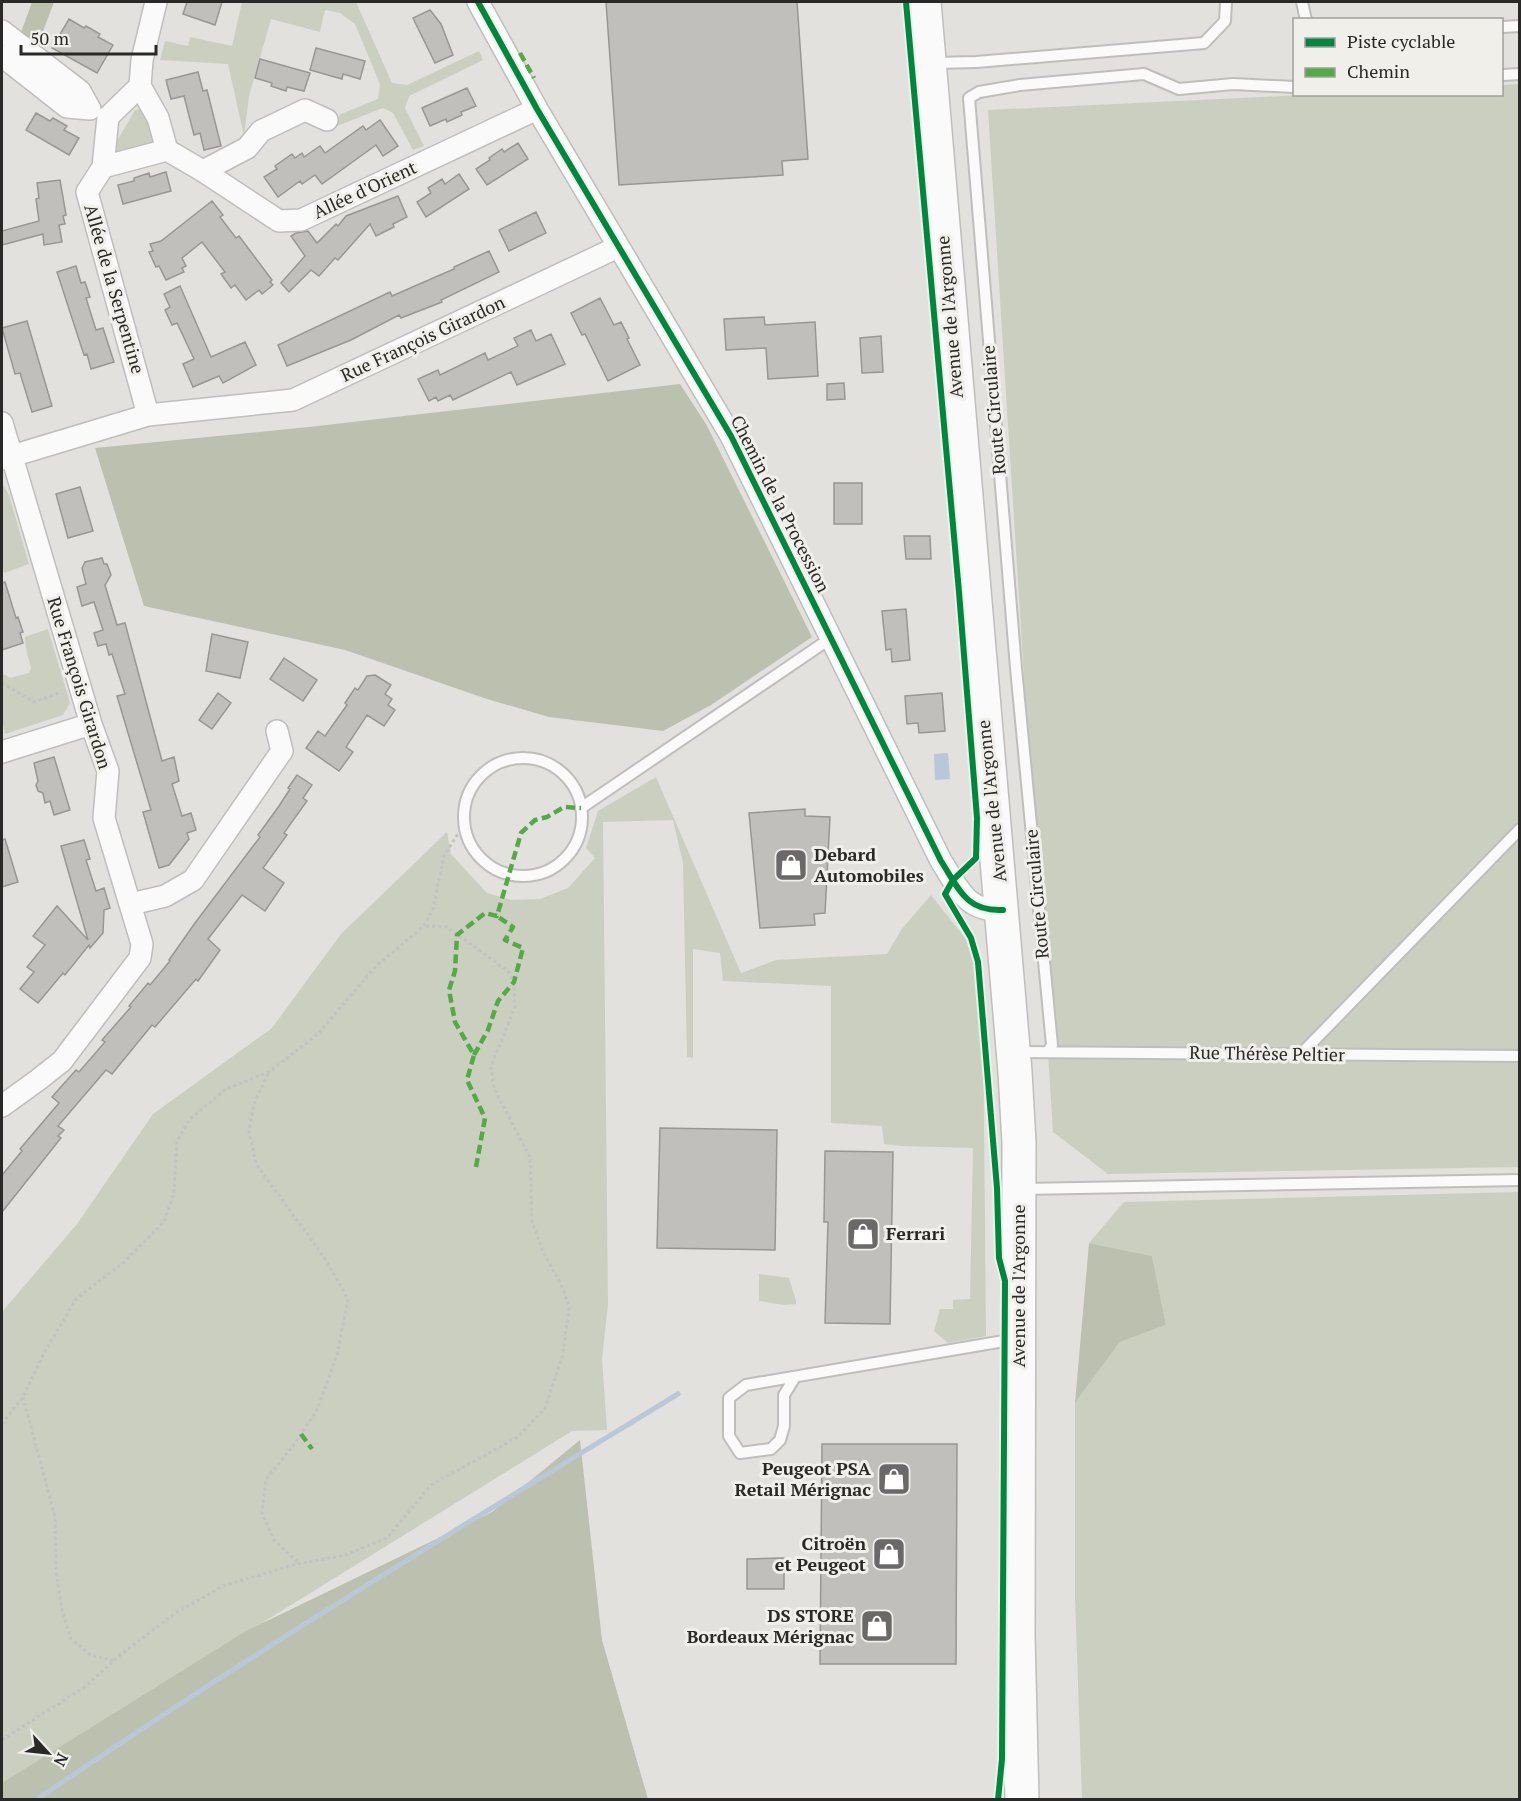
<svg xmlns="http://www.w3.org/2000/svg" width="1521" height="1801" font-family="'PT Serif',serif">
<rect width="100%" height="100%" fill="#e2e1de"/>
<path fill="#cbcfbf" d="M242 2H356L392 83 407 85 479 51 483 60 409 96 405 108 424 146 413 150 393 113 383 108 327 130 341 114 378 99 380 84 355 24 340 13 325 10 320 32 271 19 249 96 244 136 228 64 160 60 165 41 188 46 190 37 232 46Z
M1519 84V1167L1108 1174 1053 1132 988 110 1304 95 1502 94V85Z
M140 109 144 113 154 144 113 155 111 151 135 110Z
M2 483 9 495 29 564 4 573 2 564Z
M48 629 70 703 63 715 5 734 2 720V673L10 678 29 673 31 668 26 649 25 637Z
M656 777 741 973 776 960 887 954 901 930 931 895 965 938 974 958 983 1015 986 1336 948 1343 934 1331 940 1309H953V1300L970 1299 973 1148 902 1146 884 1144 882 1126 831 1123V986L723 981 720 953 693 949V1058L687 1057 683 863 673 820 603 822 608 1304 602 1359 607 1430 572 1431 2 1784V1312L77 1224 153 1114 272 1028 341 934 447 832 451 854 487 893 511 900 540 899 568 888 595 858 586 848 598 811Z
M1519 1192V1799H1082L1075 1598V1403L1120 1342 1166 1325 1152 1256 1089 1243 1124 1202Z
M759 1274 789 1278 796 1301V1304L784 1305 759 1301Z"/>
<path fill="#bcc0ae" d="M32 2H54L36 50 19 38Z
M680 384 706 424 812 637 711 705 663 731 549 717 487 699 345 650 144 606 95 448 309 427Z
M1089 1243 1152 1256 1166 1325 1120 1342 1075 1403Z
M580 1440 602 1640 648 1799H2V1783L246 1631 492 1512Z"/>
<path fill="#b9c8d9" d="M948 753 950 779 935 780 934 754Z"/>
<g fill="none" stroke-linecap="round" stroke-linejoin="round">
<path stroke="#b9c8d9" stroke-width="5" d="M36 1800C245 1657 462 1526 678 1394"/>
</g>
<path fill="#c0bfbc" stroke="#989795" stroke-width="1.5" d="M187 2H222L215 25 183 14Z
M606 2H797L808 159 782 161 783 175 619 185Z
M430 10 441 24 453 55 435 63 413 18Z
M69 19 84 28 86 26 100 34 98 37 113 45 97 73 52 48Z
M316 48 365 61 360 79 343 74 342 79 310 70Z
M260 59 310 73 304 91 287 87 286 91 271 86 272 83 255 78Z
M198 72 203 91 207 90 221 146 204 150 200 133 194 135 184 96 171 99 166 80Z
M467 88 476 106 461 112 462 115 447 122 446 119 430 126 422 108Z
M36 113 50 121 53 118 67 126 64 130 79 138 69 155 26 130Z
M380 120 398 146 383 156 376 145 322 184 315 175 302 184 300 181 278 197 264 177 277 169 275 166 292 154 295 158 302 153 304 157 320 146 325 153 363 126 366 130Z
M518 143 528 159 487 185 476 169 490 160 489 158 502 149 504 152Z
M166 172 171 191 123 204 118 185 134 181V178L149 173 150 177Z
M459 174 469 189 426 217 417 202 431 193 428 188 442 179 445 184Z
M60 180 66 215 63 216 65 224 59 225 62 242 44 245 43 234 2 245V231L39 221 36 199 39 198 37 183Z
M398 196 407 217 393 224 394 227 376 236 370 224 338 260 335 258 319 276 311 270 289 292 281 283 305 256 291 236 296 233 308 231 317 243 336 224 338 226 346 216Z
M212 201 223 215 220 217 236 238 239 236 272 280 270 282 273 285 262 294 259 290 246 300 235 285 231 288 221 274 225 272 202 242 182 258 186 266 182 268 184 272 166 280 159 266 156 267 149 252 153 251 150 244 161 241Z
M536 212 546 233 509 251 499 230Z
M489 251 499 272 441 300 442 302 401 318 399 315 351 340 287 366 278 345 390 292 392 296 454 269V267Z
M76 266 81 283 85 282 90 297 86 298 96 330 103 328 114 362 91 369 87 354 84 355 57 272Z
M180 286 211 357 245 342 256 365 223 383 219 376 193 387 183 364 194 359 177 323 172 325 165 310 170 307 164 294Z
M600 298 614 325 621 322 629 338 627 339 640 365 608 381 585 334 582 335 571 313Z
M764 317 765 325 815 322 818 376 768 379 766 348 726 350 724 319Z
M27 321 52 406 32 412 20 373 15 374 2 328Z
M531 330 536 341 551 334 565 364 517 385 511 372 453 400 450 395 438 401 436 397 429 401 418 379 438 370 440 375 485 353 488 360 518 346 514 338Z
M881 336 883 372 862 373 860 338Z
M844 383 845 399 827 400V384Z
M834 483H862V524H834Z
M80 487 93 531 68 538 56 494Z
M904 536H930L931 559H906Z
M102 558 104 564H107L111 575 105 585 117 625 125 623 162 761 174 757 179 781 172 784 182 816 191 813 196 830 187 833 189 839 169 865 159 868 143 812 151 810 117 696 125 694 112 654 109 655 106 644 98 646 94 633 103 630 94 602 82 606 77 587 86 584 82 568 85 562Z
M5 582 16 618 18 617 23 632 20 633 23 643 2 650V583Z
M906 609 910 660 892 662 891 649 886 650 882 611Z
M212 634 248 642 240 678 206 671Z
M284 658 317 680 303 701 270 679Z
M375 675 391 685 385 694 392 699 388 705 395 710 384 726 367 715 346 747 353 752 339 771 306 748 318 731 325 736 347 705 345 703 355 688 358 690 367 676Z
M218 693 231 703 212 729 199 720Z
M942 693 945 731 919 733 918 723 907 724 905 696Z
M54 757 70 810 54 815 50 801 45 803 43 793 38 791 36 785 38 781 34 763Z
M297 775 312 785 303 798 307 801 284 833 287 835 263 868 284 883 265 911 242 895 208 939 220 950 198 981 196 979 155 1027 152 1025 112 1074 106 1070 58 1126 64 1130 58 1136 61 1138 2 1212V1175L22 1151 20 1149 59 1103 52 1097 76 1070 79 1072 105 1042 102 1040 131 1007 129 1006 148 983 150 985 170 961 169 960 195 923 260 837 258 835 279 806 290 789 288 788Z
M805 809V816L830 817 825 913 814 914 815 925 760 928 749 813Z
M5 839 18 882 2 887V840Z
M84 840 90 859 86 860 96 891 104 888 110 908 104 910 103 933 90 948 89 945 65 975 63 973 38 1003 20 989 34 972 27 967 45 945 33 936 57 906 88 940 61 846Z
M660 1128 777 1130 775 1250 657 1248Z
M825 1151 893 1152 890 1324 825 1323 828 1222H824Z
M822 1444H957L956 1664H820Z
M784 1558V1589H747V1559Z"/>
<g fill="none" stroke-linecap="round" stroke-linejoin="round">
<defs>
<path id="lane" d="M1302 2 1306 20
M1502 27 1520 26
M934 63 976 62 1204 43 1225 21 1226 2
M1502 75 1520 74
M464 817a59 59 0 1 1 118 0a59 59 0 1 1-118 0Z
M581 808 831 638
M1016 1052 1520 1056
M1048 1052 1052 1045 1016 668 969 98 979 92 1020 85 1144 74 1179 89 1233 84 1294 87
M1301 1054 1520 829
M1023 1189 1520 1180
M795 1377 784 1395V1426L780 1440 771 1449 740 1453 729 1436V1398L746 1385 1004 1341H1016"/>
<path id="street" d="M478 2 537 109 731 436 941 861C959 889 966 912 1003 910
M2 31 80 91 90 109 67 107 2 56
M140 86 158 118 167 150 103 167 108 117Z
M140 86 142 60 156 2
M167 150 203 171 279 221 301 220 537 109
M103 167 87 192 148 415
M203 171 247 148 261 131 305 110 327 120
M2 423 91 724 108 771 104 818 142 944 140 958 62 1061 38 1080 2 1106
M2 459 148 415 293 400 618 247
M2 752 91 724
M131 904 165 896 193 880 282 751 277 731"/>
<path id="primary" d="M924 2 1015 1072 1019 1143 1018 1636 1022 1800"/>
</defs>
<use href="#lane" stroke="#bfbebc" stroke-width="14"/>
<use href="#street" stroke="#bfbebc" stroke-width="24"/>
<use href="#primary" stroke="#bfbebc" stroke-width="36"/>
<path stroke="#c2c2c2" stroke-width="3" stroke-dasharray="3 3" stroke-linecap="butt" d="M2 683 34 702 61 692
M268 1074 254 1104 249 1131 256 1164 326 1260 348 1299 337 1355 317 1410 293 1446 266 1479 262 1513 274 1540 300 1564
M23 1397 55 1517 56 1572 62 1610 71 1639 92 1656 114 1660
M2 1424 23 1397 44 1353 76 1299 124 1262 164 1222 174 1192 177 1141 190 1119 226 1089 269 1072 318 1034 375 967 424 926 433 909 444 856 464 824
M2 1740 86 1686 119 1656 174 1614 223 1586 293 1565 345 1555 387 1538 431 1485 518 1437 545 1408 563 1354 569 1308 564 1291 542 1249 532 1221 530 1157 494 1089 491 1066 515 1007 514 982 508 971 447 927 424 926"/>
<use href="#lane" stroke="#fbfafa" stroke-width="10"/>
<use href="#street" stroke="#fbfafa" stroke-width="21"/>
<use href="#primary" stroke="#fbfafa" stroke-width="33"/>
<path stroke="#53ab44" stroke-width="4.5" stroke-dasharray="9 4.5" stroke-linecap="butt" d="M520 53 534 78
M474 1055 488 1030 498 1001 514 982 523 948 505 940 513 927 497 916
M476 1167 485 1118 467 1080 474 1055 455 1022 449 990 455 971 457 935 485 913 497 916 521 833 535 820 547 817 564 807 581 808
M301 1434 312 1449"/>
<defs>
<path id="cycleway" d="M478 2 537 109 731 436 941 861C959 889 966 912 1003 910
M906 2 959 592 977 818 976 858 953 880 945 894 971 938 978 962 997 1188 999 1258 1005 1281 1002 1759 998 1800"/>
</defs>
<use href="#cycleway" stroke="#f0efea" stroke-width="10"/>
<use href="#cycleway" stroke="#00873e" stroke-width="6"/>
</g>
<defs>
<symbol id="shop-square" viewBox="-11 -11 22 22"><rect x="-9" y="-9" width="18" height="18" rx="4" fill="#6a6967" stroke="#f0efea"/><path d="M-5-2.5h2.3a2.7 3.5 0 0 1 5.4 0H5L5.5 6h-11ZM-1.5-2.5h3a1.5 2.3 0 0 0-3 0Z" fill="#fff"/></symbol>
</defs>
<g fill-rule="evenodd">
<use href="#shop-square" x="772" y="846" width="38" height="38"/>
<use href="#shop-square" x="844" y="1215" width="38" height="38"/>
<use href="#shop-square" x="875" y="1460" width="38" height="38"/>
<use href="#shop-square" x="870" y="1535" width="38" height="38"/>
<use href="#shop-square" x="858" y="1607" width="38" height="38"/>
</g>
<g text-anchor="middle" stroke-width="6" stroke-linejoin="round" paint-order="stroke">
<g font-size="18" fill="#292927" stroke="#f0efea">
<text transform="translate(365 190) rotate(-25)" y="6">Allée d'Orient</text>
<text transform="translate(114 289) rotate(74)" y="6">Allée de la Serpentine</text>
<text transform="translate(950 317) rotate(-95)" y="6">Avenue de l'Argonne</text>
<text transform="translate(423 339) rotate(-25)" y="6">Rue François Girardon</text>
<text transform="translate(994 410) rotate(-95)" y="6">Route Circulaire</text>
<text transform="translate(780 504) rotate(63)" y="6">Chemin de la Procession</text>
<text transform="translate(79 683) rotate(73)" y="6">Rue François Girardon</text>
<text transform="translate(992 801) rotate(-96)" y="6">Avenue de l'Argonne</text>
<text transform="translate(1037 894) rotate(-95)" y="6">Route Circulaire</text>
<text transform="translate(1267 1054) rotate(1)" y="6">Rue Thérèse Peltier</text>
<text transform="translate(1019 1286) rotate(-90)" y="6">Avenue de l'Argonne</text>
</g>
<g font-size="18" font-weight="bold" fill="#292927" stroke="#f0efea" text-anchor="end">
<text x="814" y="861" text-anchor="start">Debard<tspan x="814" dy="21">Automobiles</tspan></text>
<text x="886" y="1240" text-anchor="start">Ferrari</text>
<text x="871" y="1475">Peugeot PSA<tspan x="871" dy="21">Retail Mérignac</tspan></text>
<text x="866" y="1550">Citroën<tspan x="866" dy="21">et Peugeot</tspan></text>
<text x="854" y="1622">DS STORE<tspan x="854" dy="21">Bordeaux Mérignac</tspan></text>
</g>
</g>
<rect width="1521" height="1801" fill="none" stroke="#292927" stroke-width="6"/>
<rect x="1293" y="18" width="210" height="78" fill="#f0efea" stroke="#a0a09c" stroke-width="1.5"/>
<rect x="1305" y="38" width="30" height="9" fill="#00873e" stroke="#a0a09c" stroke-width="1.5"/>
<text x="1347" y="48" font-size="18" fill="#292927">Piste cyclable</text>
<rect x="1305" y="68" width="30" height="9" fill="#53ab44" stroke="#a0a09c" stroke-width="1.5"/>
<text x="1347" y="78" font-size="18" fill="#292927">Chemin</text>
<g transform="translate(48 1753) rotate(117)" stroke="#f0efea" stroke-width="4.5" paint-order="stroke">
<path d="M0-4.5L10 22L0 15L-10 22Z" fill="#292927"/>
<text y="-9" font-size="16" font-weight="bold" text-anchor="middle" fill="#292927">N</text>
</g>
<path d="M21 45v9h135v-9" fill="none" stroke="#292927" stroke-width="3"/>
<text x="30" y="45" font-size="18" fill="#292927" stroke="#f0efea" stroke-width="4.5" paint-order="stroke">50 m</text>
</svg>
